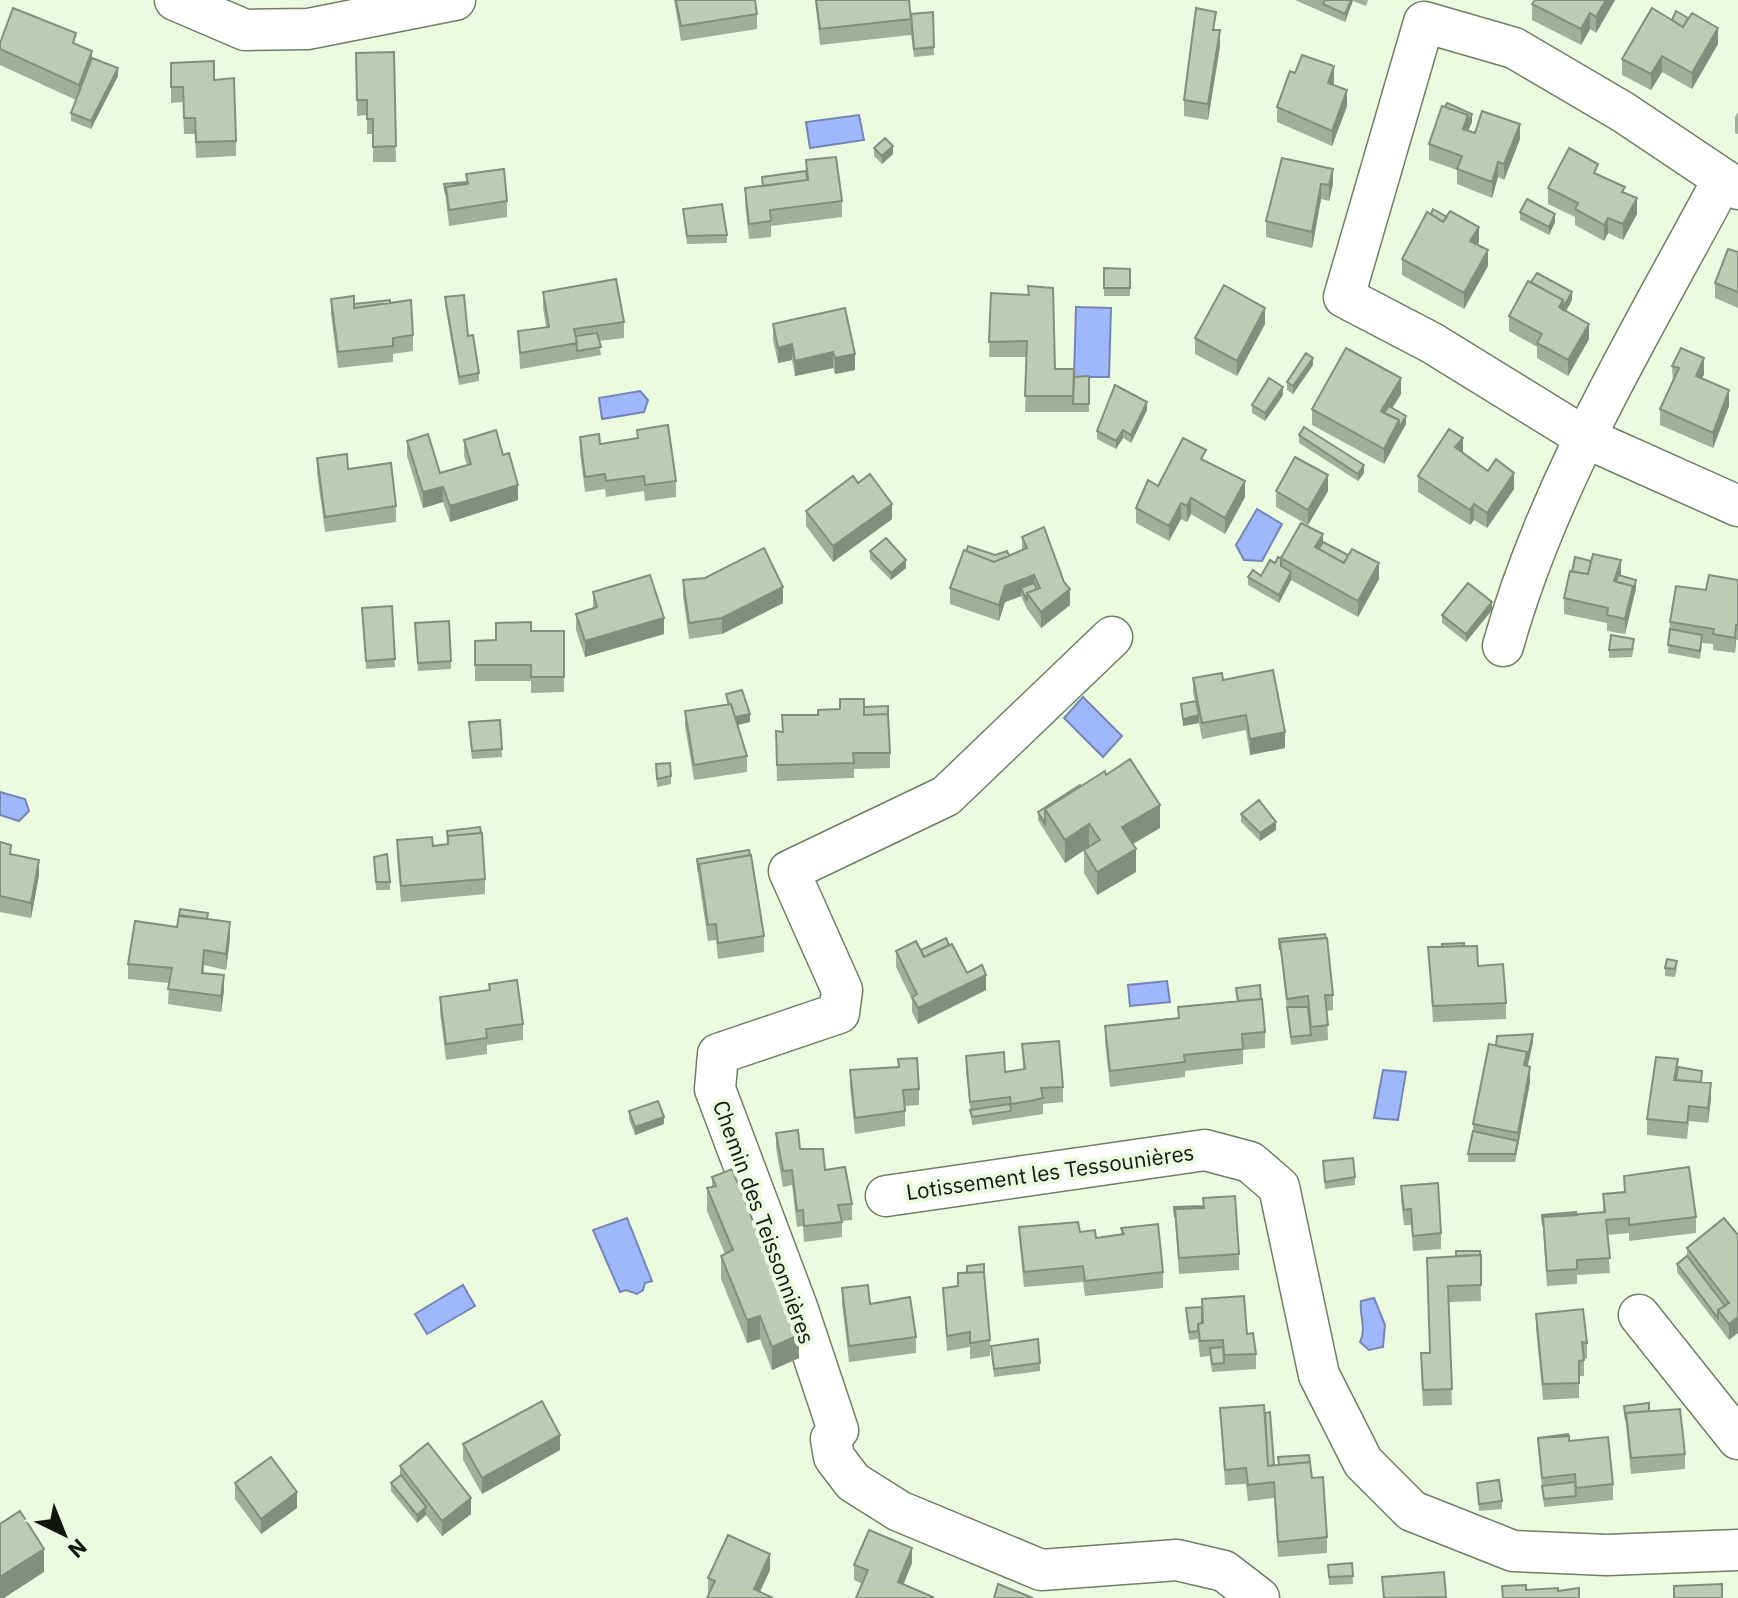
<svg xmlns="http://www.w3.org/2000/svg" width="1738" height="1598" font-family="'IBM Plex Sans',sans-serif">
<rect width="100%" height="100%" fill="#ecfbe0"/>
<path fill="#9fb7fb" stroke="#7487b4" stroke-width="2" d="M859 115 864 140 810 148 806 122Z
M1076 307 1111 308 1109 377H1074Z
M640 391 648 400 644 412 602 419 599 398Z
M1257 509 1282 524 1262 561 1244 560 1236 545Z
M1083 697 1122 736 1103 757 1064 718Z
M0 792 25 799 29 811 19 821 0 815Z
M1167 981 1170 1002 1130 1006 1128 985Z
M1383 1070 1406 1072 1398 1120 1374 1118Z
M627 1218 652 1281 645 1283 643 1290 637 1294 626 1290 620 1292 593 1230Z
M463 1285 475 1306 427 1334 415 1314Z
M1374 1298 1385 1325 1383 1347 1369 1350 1360 1342C1367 1329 1359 1315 1361 1301Z"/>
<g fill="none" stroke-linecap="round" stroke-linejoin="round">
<defs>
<path id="minor" d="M175 0 245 30 308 29 455 0
M1738 189 1623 112 1514 48 1424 22 1344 297 1432 343 1586 438 1738 506
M1112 637 946 796 789 871 842 990 839 1013 718 1054 715 1089 797 1307 838 1430 831 1439 834 1457 853 1482 899 1511 1041 1570 1177 1560 1224 1571 1259 1598
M1503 646C1549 481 1643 330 1723 179
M886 1196 1205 1150 1250 1162 1279 1187 1319 1375 1363 1462 1412 1511 1513 1551 1607 1555 1738 1550
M1639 1315 1738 1439"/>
</defs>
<use href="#minor" stroke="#717e66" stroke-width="43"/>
<use href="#minor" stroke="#fff" stroke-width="40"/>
</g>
<path fill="#a2af98" d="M674 0H755L757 14V29L681 41Z
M815 0H909L911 14 933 12 934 55 914 57 911 35 820 45Z
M1295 0H1368L1366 6 1353 1 1345 22Z
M1615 0 1596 33 1590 29 1581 45 1532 20V4Z
M1672 20 1718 44 1692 89 1662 72 1651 90 1622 75V59Z
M1216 30 1220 46 1208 120 1184 116V100Z
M0 43 76 44 92 58 118 76 91 129 71 121V113L76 100 0 65Z
M394 52 396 162H373V134H367V115L357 116 356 53Z
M171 63 214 80 236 141V156L196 158 195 134H184L183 102 171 103Z
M1295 73 1334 82 1333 85 1347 106 1332 146 1277 122V107Z
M1442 106 1472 122 1468 131 1475 133 1520 139 1504 180 1498 177 1492 198 1457 184V170L1429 160V144Z
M1738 112V134L1735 133V117Z
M874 148 893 154 882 164 874 156Z
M1282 158 1333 184 1329 201 1321 199 1312 248 1266 237V221Z
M806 160 842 201V217L771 226V237L749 239 745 204V188L762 186V177L806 171Z
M466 174 507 201V217L449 226 444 184 466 182Z
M1598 174 1625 193 1637 214 1623 240 1608 233 1604 241 1575 225V217L1548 204V188Z
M683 209 727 235V243L687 244Z
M1520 212 1555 222 1549 235 1520 220Z
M1479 242 1477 245 1488 266 1464 309 1402 275V259Z
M1738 252V308L1715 298V283Z
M1104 268 1130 269V296H1104Z
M1028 286 1055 369 1074 377 1089 376V412H1025L1027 357H989L991 293 1028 295Z
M543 292 624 322V338L599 341 601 355 520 369 518 331 546 327 543 308Z
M445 297 468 336 479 373V381L459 385 445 305Z
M331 299 354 304 390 303 413 335V351L393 354V362L338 368 331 315Z
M1572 300 1566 311 1589 339 1568 376 1537 358V347L1509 331V316Z
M845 308 855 370 835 374 833 368 795 376 792 360 778 363 773 340V324Z
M1265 324 1237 376 1195 354V338Z
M1313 365 1293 394 1287 390V382Z
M1672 366 1704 374 1702 379 1729 406 1713 448 1660 425V409L1673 382Z
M1401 394 1392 408 1406 424 1384 464 1312 425V409Z
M1283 395 1265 421 1252 413V405Z
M1147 410 1131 443 1123 438 1116 449 1097 439V431Z
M637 430 676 481V497L645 501 644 491 606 497 605 489 585 492 580 453V437L600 444 637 438Z
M1299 435 1364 473 1358 481 1299 443Z
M464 440 503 455 518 500 450 522 443 502 423 508 407 456V441L440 473 467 465 464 456Z
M1463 453 1514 489 1487 528 1474 520 1470 525 1418 492V476Z
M317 458 348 469 396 506V522L325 532 317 473Z
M1206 461 1245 497 1225 534 1191 514 1187 522 1181 519 1169 541 1136 523V508L1158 486Z
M858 483 892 519 833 562 806 526V511Z
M1276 491H1328L1308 525 1276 507Z
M1022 537 1070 605 1041 628 1027 609 1021 596 1005 602 999 621 950 604V588L995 555 1009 556 1022 550Z
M1323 542 1379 579 1358 617 1291 580 1279 603 1248 585V577L1261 576 1281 558Z
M870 551 906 568 891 580 870 559Z
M1621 576 1636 588 1625 634 1607 631V623L1564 614V598Z
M683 580 783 603 722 634 689 639 683 596Z
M1738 580V640H1736L1735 653 1713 650V644L1702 643 1700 659 1668 653 1670 622 1706 590Z
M593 592 664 634 585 657 576 630V614L593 609Z
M392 606 395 667 366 669 362 616Z
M1492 610 1466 642 1442 623V615Z
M415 631 451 661V669L418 671Z
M531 631H564V692L531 693V681H475V641L496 640Z
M1634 647 1632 657 1609 658V650Z
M1193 678 1223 680 1285 748 1250 755 1246 730 1202 739 1199 723 1183 726 1181 704 1195 702 1193 693Z
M726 694 750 722 738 725 747 756V772L694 780 685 726V711L727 704Z
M864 714 890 753V768L854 769V778L777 781 776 731 782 732V715Z
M500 720 502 757 472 759 469 730Z
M656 764 671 776V784L657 787Z
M1106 775 1160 828 1133 844 1136 872 1097 895 1084 873V850L1065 863 1038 820V812L1081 786Z
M1241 814 1276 830 1260 841 1241 822Z
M397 840 433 845 485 879V894L401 902 397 856Z
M0 842 11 854 39 875 31 918 0 912Z
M374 857 390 882V890H376Z
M697 859 764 936V952L718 959 716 940 708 941 697 867Z
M208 919 230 938 226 970 204 965V973L224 990 221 1012 168 1004 169 983 128 979V964L177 927Z
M1279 939 1333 995V1010L1327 1011 1328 1040 1291 1045Z
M949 945 967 973 986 990 918 1024 912 1012V1000L896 967V951L921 950Z
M1464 946 1478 966 1506 1003V1019L1433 1022 1428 947Z
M1665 968 1677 969 1675 977 1665 976Z
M489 984 523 1024V1040L487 1045V1054L446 1060 440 1013V997L489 990Z
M1236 988 1265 1032V1048L1243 1050V1064L1185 1071V1077L1110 1087 1105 1042V1026L1178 1018V1007L1237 1001Z
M1533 1042 1528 1066 1530 1082 1515 1162H1468V1154L1473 1131V1124L1496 1046Z
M1022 1044 1063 1087V1102L1043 1104V1114L972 1125 966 1072V1056L1005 1072 1023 1069Z
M898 1059 919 1089V1105L905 1106V1126L855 1134 850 1086V1070L898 1067Z
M1678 1067 1702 1082 1711 1098 1708 1123 1689 1121 1687 1139 1647 1135V1119Z
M629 1111 664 1124 635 1135 629 1119Z
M776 1133 800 1149 825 1170 852 1204V1220L842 1221V1237L804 1242 803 1226 797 1227 792 1185 783 1187 776 1148Z
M1323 1161 1355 1177V1185L1325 1189Z
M1624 1176 1696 1217V1233L1629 1241V1233L1607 1235 1610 1273 1577 1275V1284L1547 1286 1542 1215H1577L1603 1212V1194L1624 1192Z
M712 1177 799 1358 772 1370 760 1339 747 1343 721 1279V1256L725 1254 707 1211V1188L712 1187Z
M1401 1186 1441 1233V1249L1413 1251 1411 1225H1404L1401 1201Z
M1203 1198 1239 1254V1270L1179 1274 1174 1207 1203 1206Z
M1018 1228 1080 1232 1096 1238 1121 1235V1228L1163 1272V1288L1085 1296 1083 1282 1024 1287Z
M1738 1235 1729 1340 1677 1272V1264L1687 1256V1248Z
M1480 1251 1481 1301 1449 1302 1452 1405 1423 1406 1421 1369 1430 1353 1456 1256Z
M842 1288 916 1337V1353L849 1362 842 1304Z
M943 1288 990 1340V1356L970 1359V1347L947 1351Z
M1186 1308 1247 1334 1256 1354V1369L1212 1372 1210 1356 1200 1357 1198 1339 1189 1340Z
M1536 1314 1587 1343V1359L1584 1358V1376H1579V1398L1543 1400 1536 1329Z
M991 1346 1040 1363V1371L994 1377Z
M1624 1406 1649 1411 1685 1454V1469L1631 1474Z
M1220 1408 1265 1413 1274 1466 1278 1465V1457L1312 1478 1327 1537V1553L1278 1557 1274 1498 1248 1501 1246 1484 1225 1485Z
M1537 1438 1569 1441 1613 1484V1500L1544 1507Z
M463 1444 560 1450 482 1494 463 1460Z
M400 1466 471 1514 442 1536 426 1515 417 1523 391 1491V1483L400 1476Z
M235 1483 297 1508 261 1534 235 1499Z
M1477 1483 1502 1501V1509L1479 1511Z
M912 1563 903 1585 862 1584 854 1580V1565Z
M1352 1563 1353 1584 1329 1585 1328 1565Z
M770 1570 760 1591 708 1594V1578Z"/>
<path fill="#848e7c" d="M1351 0H1353L1345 22V14Z
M1606 0H1615L1596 33V17Z
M1590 13V29L1581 45V29Z
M1718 28V44L1692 89V73Z
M1220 30V46L1208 120V104Z
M92 51V66L79 101V85Z
M1662 56V72L1651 90V74Z
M1334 66V82L1328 99V83Z
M118 68V76L91 129V121Z
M1347 90V106L1332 146V131Z
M1472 114V122L1468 131V123Z
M1468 115V131L1463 129Z
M1520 124V139L1504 180V164Z
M893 146V154L882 164V156Z
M1498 162V177L1492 198V182Z
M1333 169V184L1329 201V185Z
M1321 184V199L1312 248V232Z
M1637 198V214L1623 240V224Z
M1555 214V222L1549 235V227Z
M1608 218V233L1604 241V225Z
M1479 227V242L1470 256V241Z
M1488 250V266L1464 309V293Z
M1572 292V300L1559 323V307L1563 300Z
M1265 308V324L1237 376V361Z
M1589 324V339L1568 376V360Z
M792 344V360L778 363V348Z
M833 352V368L795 376V361Z
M855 354V370L835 374V358Z
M1313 358V365L1293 394V386Z
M1704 358V374L1696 392V376Z
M1401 378V394L1384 421 1381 411Z
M1283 387V395L1265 421V413Z
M1729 390V406L1713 448V433Z
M1147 402V410L1131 443V435Z
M1406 416V424L1399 436V428Z
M1399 420V436L1384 464V449Z
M1123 430V438L1116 449V441Z
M1463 438V453L1455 447Z
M1364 465V473L1358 481V474Z
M1514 473V489L1487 528V513Z
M1328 475V491L1308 525V510Z
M1245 481V497L1225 534V518Z
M518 485V500L450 522V506Z
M443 487V502L423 508V492Z
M1191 498V514L1187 522V506Z
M1181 503V519L1169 541V526Z
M892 504V519L833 562V546Z
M1474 504V520L1470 525V510Z
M1323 534V550L1315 547Z
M906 560V568L891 580V573Z
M1621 560V576L1614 589V581Z
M1379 563V579L1358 617V601Z
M1291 572V580L1279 603V595Z
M1034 575V591L1021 588V596L1005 602 999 621V605L1005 586Z
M1636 580V588L1625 634V619L1633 586Z
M783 587V603L722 634V618Z
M1070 589V605L1041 628V612Z
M1492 602V610L1466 642V634Z
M664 618V634L585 657V641Z
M1736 625V640L1735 653V638Z
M750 714V722L733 726V718Z
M1199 715V723L1183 726V719Z
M1285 732V748L1250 755V739Z
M1160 805V828L1122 850V827Z
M1276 822V830L1260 841V833Z
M1089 824V847L1065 863V840Z
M1136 849V872L1097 895V872Z
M39 860V875L31 918V903Z
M230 922V938L226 970V954Z
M224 975V990L221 1012V996Z
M986 975V990L918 1024V1008Z
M1533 1034V1042L1524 1081V1065Z
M1530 1067V1082L1515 1162 1518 1133Z
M1711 1083V1098L1708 1123V1108Z
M664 1117V1124L635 1135V1127Z
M760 1316V1339L747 1343V1320Z
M1738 1317V1333L1729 1340V1324Z
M799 1335V1358L772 1370V1347Z
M560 1435V1450L482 1494V1478Z
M297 1492V1508L261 1534V1519Z
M471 1498V1514L442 1536V1521Z
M426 1507V1515L417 1523V1515Z
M912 1548V1563L898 1598V1582Z
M44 1549V1572L4 1598H0V1577Z
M770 1554V1570L757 1598 754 1589Z"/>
<path fill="#bccbb1" stroke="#848e7c" stroke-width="2" d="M676 0H755L757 14 681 26Z
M816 0H909L911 19 820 29Z
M1325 0H1351L1345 14 1323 4Z
M1535 0H1606L1596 17 1590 13 1581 29 1532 4Z
M13 8 76 33 73 43 92 51 79 85 0 49V43Z
M1196 8 1216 12 1213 30H1220L1208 104 1184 100Z
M1652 8 1683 27 1692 13 1718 28 1692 73 1662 56 1651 74 1622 59Z
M1676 11 1688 18 1683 27 1672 20Z
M933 12 934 47 914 49 911 14Z
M394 52 396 146 373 147V119H367V100H357L356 53Z
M1302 55 1334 66 1328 83 1347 90 1332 131 1277 107 1290 71 1295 73Z
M92 58 118 68 91 121 71 113Z
M214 61V80L234 78 236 141 196 142 195 118H184L183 87H171V63Z
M1447 103 1472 114 1468 123V115L1445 107Z
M1442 106 1468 115 1463 129 1475 133 1482 111 1520 124 1504 164 1498 162 1492 182 1457 169 1462 156 1429 144Z
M885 138 893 146 882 156 874 148Z
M1569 148 1598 164 1594 173 1625 187 1622 192 1637 198 1623 224 1608 218 1604 225 1575 209 1578 203 1548 188Z
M836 157 842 201 770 210 771 221 749 224 745 188 808 180 806 160Z
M1282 158 1333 169 1329 185 1321 184 1312 232 1266 221Z
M504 169 507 201 449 210 446 187 468 183 466 174Z
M806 171 807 180 763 186 762 177Z
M466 182 467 184 446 187V194L444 184Z
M1527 199 1555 214 1549 227 1520 212Z
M722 204 727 235 687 236 683 209Z
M1433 209 1447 217 1443 222 1431 214Z
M1450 211 1479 227 1470 241 1488 250 1464 293 1402 259 1427 212 1443 222Z
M1728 249 1738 252V292L1715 283Z
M1104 268 1130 269V288H1104Z
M1537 273 1572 292 1563 308V300L1531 282Z
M616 279 624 322 574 329 577 343 520 353 518 331 549 327 543 292Z
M1528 281 1563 300 1559 307 1589 324 1568 360 1537 343 1542 334 1509 316Z
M1224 285 1265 308 1237 361 1195 338Z
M1028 286 1053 288 1055 369H1074L1073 396H1025L1027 341 989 342 991 293 1029 295Z
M464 295 468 336 473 335 479 373 459 377 445 297Z
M354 296V308L411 300 413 335 393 338V346L338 352 331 299Z
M390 300V303L354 308V304Z
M845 308 855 354 835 358 833 352 795 361 792 344 778 348 773 324Z
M597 333 601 347 577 351 576 336Z
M1346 348 1401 378 1381 411 1399 420 1384 449 1312 409Z
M1681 348 1704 358 1696 376 1729 390 1713 433 1660 409 1679 368 1672 366Z
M1306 353 1313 358 1293 386 1287 382Z
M1089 376V404H1073L1074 377Z
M1269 378 1283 387 1265 413 1252 405Z
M1115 385 1147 402 1131 435 1123 430 1116 441 1097 431Z
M1389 406 1406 416 1399 428V420L1384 413Z
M668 425 676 481 645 485 644 476 606 481 605 474 585 477 580 437 599 434 600 444 638 438 637 430Z
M1304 427 1364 465 1358 474 1299 435Z
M1449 429 1463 438 1455 447 1488 471 1496 459 1514 473 1487 513 1474 504 1470 510 1418 476Z
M496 430 503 455 509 453 518 485 450 506 443 487 423 492 407 441 428 434 440 473 471 464 464 440Z
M1183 438 1206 450 1201 459 1245 481 1225 518 1191 498 1187 506 1181 503 1169 526 1136 508 1148 480 1158 486Z
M347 454 348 469 391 463 396 506 325 517 317 458Z
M1295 457 1328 475 1308 510 1276 491Z
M870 474 892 504 833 546 806 511 853 476 858 483Z
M1301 523 1323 534 1315 547 1344 563 1352 549 1379 563 1358 601 1281 558Z
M1044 527 1064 582 1070 589 1041 612 1027 593 1040 588 1034 575 1005 586 999 605 950 588 964 550 994 562 1027 548 1022 537Z
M886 538 906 560 891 573 870 551Z
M1323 542 1348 555 1344 563 1319 549Z
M968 546 995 555 1007 551 1009 556 994 562 966 551Z
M764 548 783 587 722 618 689 623 683 580 705 578Z
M1593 554 1621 560 1614 581 1633 586 1625 619 1607 615 1608 608 1564 598 1570 571 1588 574Z
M1278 557 1284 560 1281 558V566L1291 572 1279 595 1248 577 1253 570 1261 576 1270 560 1275 563Z
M1575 557 1591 561 1588 574 1572 572Z
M650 575 664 618 585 641 576 614 597 607 593 592Z
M1618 575 1636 580 1633 593V586L1616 582Z
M1709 575 1738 580V625H1736L1735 638 1713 634 1714 629 1670 622 1676 586 1706 590Z
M1034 583 1037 589 1027 593V601L1021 588Z
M1468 583 1492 602 1466 634 1442 615Z
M392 606 395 659 366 661 362 608Z
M449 621 451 661 418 663 415 623Z
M531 622V631H564V677H531V665H475V641L496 640V623Z
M1670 629 1702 635 1700 651 1668 645Z
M1611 635 1634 639 1632 649 1609 650Z
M1273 670 1285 732 1250 739 1246 715 1202 723 1193 678 1222 673 1223 680Z
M742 690 750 714 735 717 731 704H729L726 694Z
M840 699H864V715L888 714 890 753H853L854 763 777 765 776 731 783 732 782 715H818V710L840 709Z
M1196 701 1199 715 1183 719 1181 704Z
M731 704 747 756 694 765 685 711Z
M888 706V714L864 715V707Z
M500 720 502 749 472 751 469 722Z
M1130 759 1160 805 1122 827 1136 849 1097 872 1084 850 1100 840 1089 824 1065 840 1045 809 1105 771 1106 775Z
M670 763 671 776 657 779 656 764Z
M1080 785 1081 786 1045 809V824L1038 812Z
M1259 800 1276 822 1260 833 1241 814Z
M480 827 481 833 448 836V843L447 831Z
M482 833 485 879 401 886 397 840 432 837 433 846 448 844V836Z
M0 842 11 845 10 854 39 860 31 903 0 896Z
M749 850 750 855 699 864V872L697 859Z
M387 854 390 882H376L374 857Z
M751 855 764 936 718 943 716 924 708 925 699 864Z
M180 909 208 913 207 919 179 916Z
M179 915 230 922 226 954 204 950 202 973 224 975 221 996 168 989 172 968 128 964 135 921 177 927Z
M1325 934 1326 938 1280 942V950L1279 939Z
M946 938 949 945 924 957 921 950Z
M1327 938 1333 995H1325L1328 1025 1311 1027 1308 996 1287 999 1280 942Z
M916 941 924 957 952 944 967 973 982 965 986 975 918 1008 912 997 917 994 896 951Z
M1464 943V946L1442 947V944Z
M1477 946 1478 966 1503 964 1506 1003 1433 1006 1428 947Z
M1667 959 1677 961 1675 969 1665 968Z
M517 980 523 1024 486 1029 487 1038 446 1044 440 997 490 990 489 984Z
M1260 985 1261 999 1238 1001 1236 988Z
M1262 999 1265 1032 1242 1034 1243 1049 1184 1055 1185 1062 1110 1071 1105 1026 1179 1018 1178 1007Z
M1287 1007H1308L1311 1035 1291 1037Z
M1533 1034 1527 1060V1052L1496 1046 1497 1036Z
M1059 1041 1063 1087 1041 1088 1043 1098 1030 1101 1011 1104 1010 1097 970 1102 966 1056 1004 1052 1005 1072 1025 1069 1022 1044Z
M1489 1044 1527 1052 1524 1065 1530 1067 1518 1133 1473 1124Z
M1656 1057 1678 1059 1674 1080 1711 1083 1708 1108 1689 1106 1687 1123 1647 1119Z
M917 1058 919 1089 903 1090 905 1111 855 1118 850 1070 899 1067 898 1059Z
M1678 1067 1702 1071 1701 1082 1676 1080Z
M658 1101 664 1117 635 1127 629 1111Z
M1010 1104 1011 1111 972 1117 970 1110Z
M798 1130 800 1149H823L825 1170 845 1167 852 1204 838 1205 842 1222 804 1226 803 1210 797 1211 792 1170 783 1171 776 1133Z
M1473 1131 1518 1141 1515 1154H1468Z
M1353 1158 1355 1177 1325 1182 1323 1161Z
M1689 1167 1696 1217 1629 1225V1218L1606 1220 1610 1258 1577 1260V1269L1547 1271 1543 1217 1605 1212 1603 1194 1625 1192 1624 1176Z
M732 1169 799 1335 772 1347 760 1316 747 1320 721 1256 733 1250 707 1188 716 1186 712 1177Z
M1438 1183 1441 1233 1413 1236 1411 1209 1404 1210 1401 1186Z
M1235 1196 1239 1254 1179 1258 1175 1209 1204 1208 1203 1198Z
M1203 1206V1208L1175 1209V1217L1174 1207Z
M1576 1212 1577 1215 1543 1217V1225L1542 1215Z
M1724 1218 1738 1235V1317L1729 1324 1718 1310 1729 1303 1687 1248Z
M1078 1222 1080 1232 1095 1230 1096 1238 1124 1234 1121 1228 1158 1224 1163 1272 1085 1281 1083 1266 1024 1272 1019 1227Z
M1456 1251H1480V1255L1456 1256Z
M1481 1255V1285L1448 1286 1452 1389 1423 1390 1421 1353H1430L1427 1258Z
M1687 1256 1725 1306 1718 1310V1318L1677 1264Z
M984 1264V1272L967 1273V1266Z
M984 1272 990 1340 970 1343V1332L947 1336 943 1288 958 1286V1273Z
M868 1285 870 1304 910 1297 916 1337 849 1346 842 1288Z
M1244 1296 1247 1334 1253 1333 1256 1354 1224 1355 1223 1340 1200 1341 1198 1324 1203 1323 1202 1299Z
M1202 1307V1323L1198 1324V1331L1189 1332 1186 1308Z
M1583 1309 1587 1343 1582 1342 1584 1360 1579 1361V1383L1543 1384 1536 1314Z
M1038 1339 1040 1363 994 1369 991 1346Z
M1223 1347 1224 1363 1212 1364 1210 1348Z
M542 1401 560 1435 482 1478 463 1444Z
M1649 1403V1411L1626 1413V1420L1624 1406Z
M1264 1405 1268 1466 1310 1462 1312 1478 1323 1477 1327 1537 1278 1542 1274 1482 1248 1485 1246 1468 1225 1470 1220 1408Z
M1680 1409 1685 1454 1631 1458 1626 1413Z
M1270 1412 1274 1465 1268 1466 1265 1413Z
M1568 1434 1569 1436 1538 1438Z
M1569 1436V1441L1608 1437 1613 1484 1576 1488 1575 1474 1542 1478 1538 1438Z
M428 1443 471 1498 442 1521 400 1466Z
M1309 1455 1310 1462 1279 1465 1278 1457Z
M271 1457 297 1492 261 1519 235 1483Z
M401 1475 426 1507 417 1515 391 1483Z
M1499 1480 1502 1501 1479 1504 1477 1483Z
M1575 1482 1576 1496 1544 1499 1542 1486Z
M20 1511 44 1549 0 1577V1524Z
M869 1530 912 1548 898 1582 933 1597 932 1598H856L868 1570 854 1565Z
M728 1535 770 1554 754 1589 773 1598H707L715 1581 708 1578Z
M1352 1563 1353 1576 1329 1577 1328 1565Z
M1444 1572 1446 1597 1384 1598 1382 1577Z
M998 1584 1033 1598H994Z
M1722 1584V1598H1674V1586Z
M1526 1585V1590L1558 1588V1591L1579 1588V1598H1503L1502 1586Z"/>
<g text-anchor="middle" stroke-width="8" stroke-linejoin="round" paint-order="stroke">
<g font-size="22" fill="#11160d" stroke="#ecfbe0">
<text transform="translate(1050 1172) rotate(-8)" y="8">Lotissement les Tessounières</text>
<text transform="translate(764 1222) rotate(70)" y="8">Chemin des Teissonnières</text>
</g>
</g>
<g transform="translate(64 1534) rotate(137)" stroke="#ecfbe0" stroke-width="6" paint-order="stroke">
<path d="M0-6L14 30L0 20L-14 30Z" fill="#11160d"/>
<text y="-12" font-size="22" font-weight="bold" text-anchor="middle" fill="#11160d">N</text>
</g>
</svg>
